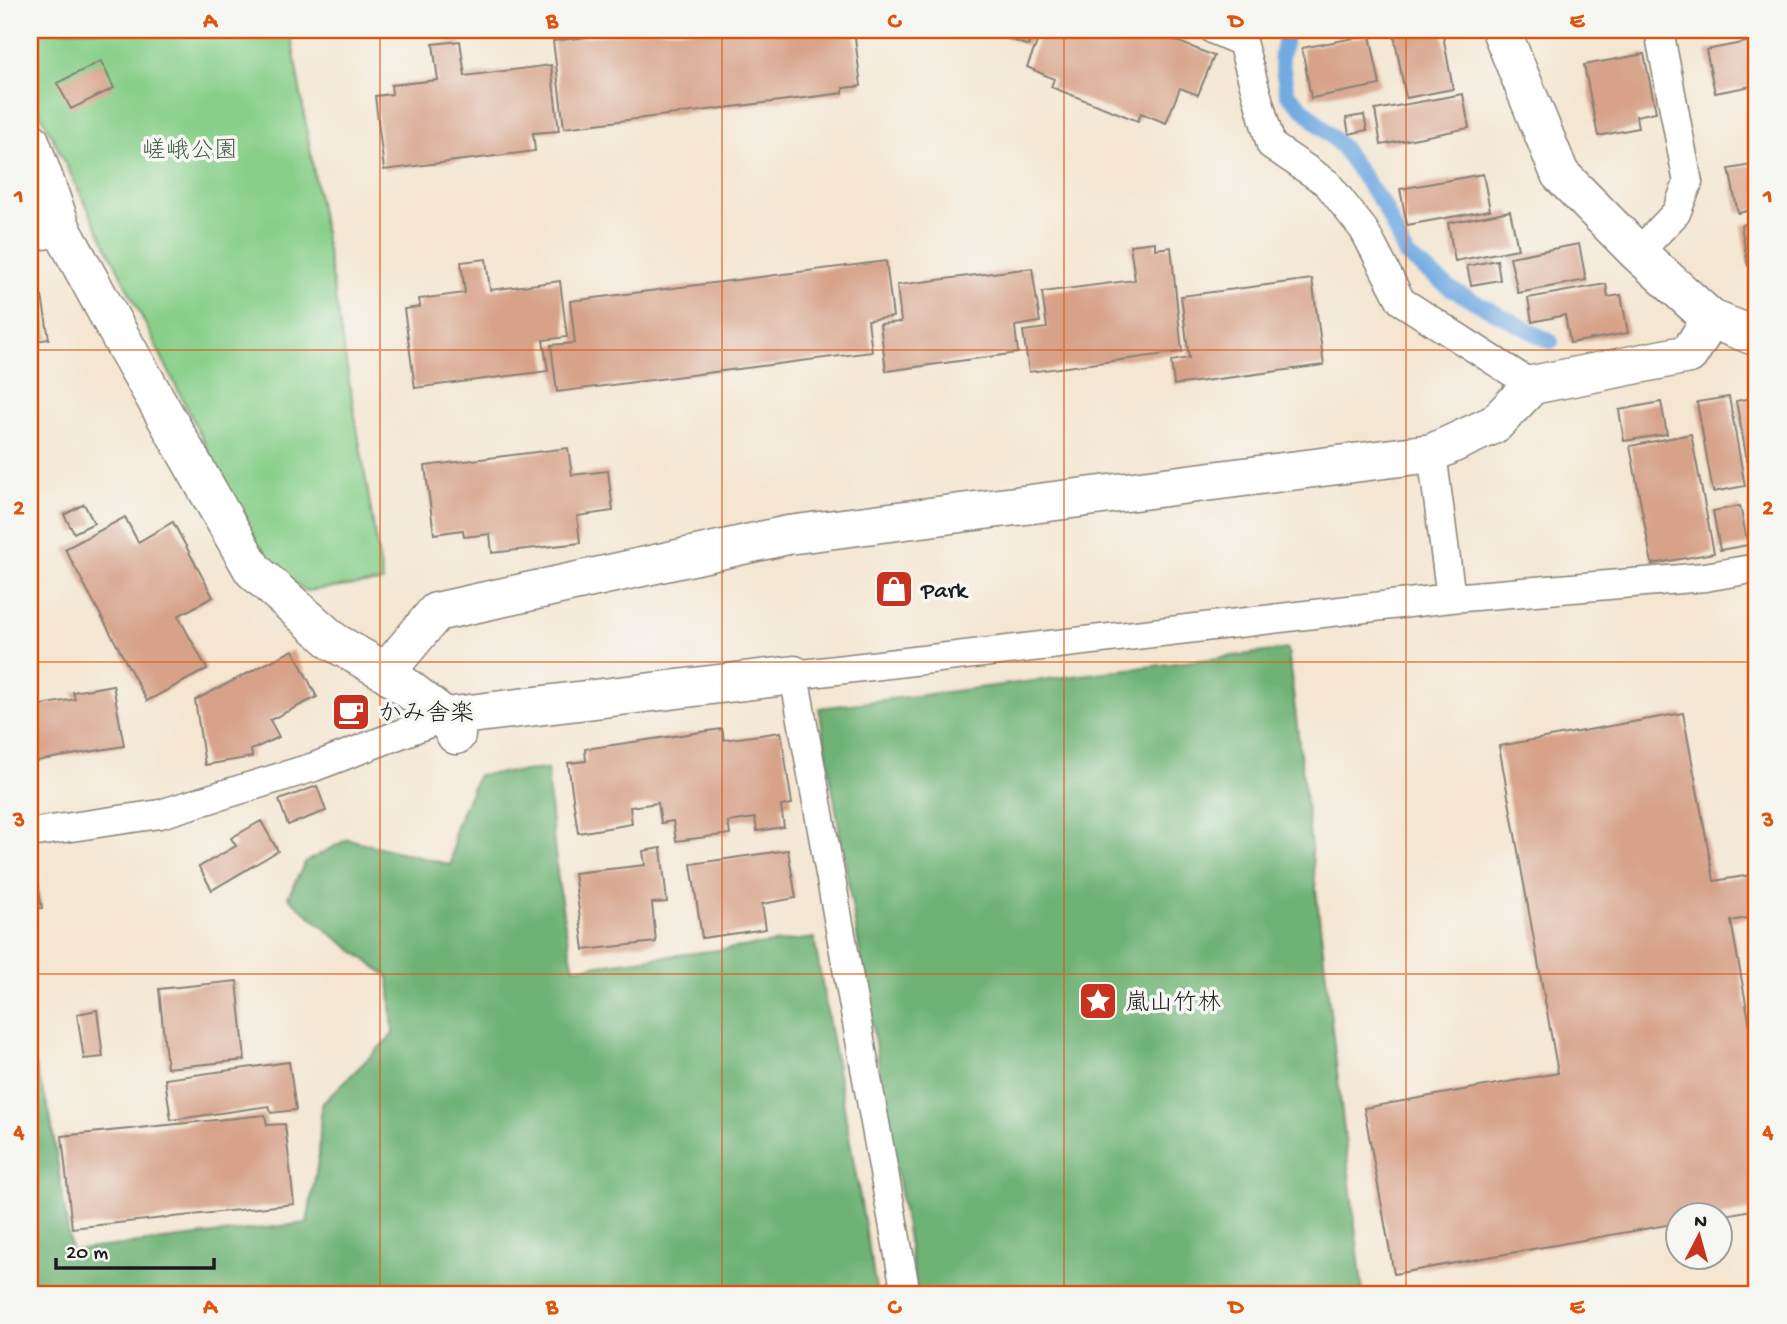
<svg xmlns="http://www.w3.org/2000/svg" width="1787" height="1324" font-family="'Gochi Hand','Klee One',sans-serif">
<rect width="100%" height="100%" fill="#f6f6f2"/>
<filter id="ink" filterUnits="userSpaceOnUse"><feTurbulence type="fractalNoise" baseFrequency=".0143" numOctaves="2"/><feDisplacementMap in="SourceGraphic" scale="14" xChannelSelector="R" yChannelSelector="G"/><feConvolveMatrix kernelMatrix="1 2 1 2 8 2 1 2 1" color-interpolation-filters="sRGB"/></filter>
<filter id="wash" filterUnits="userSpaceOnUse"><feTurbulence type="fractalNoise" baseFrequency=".00686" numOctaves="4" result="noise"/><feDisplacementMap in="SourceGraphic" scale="28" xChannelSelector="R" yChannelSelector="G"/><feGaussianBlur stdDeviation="1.57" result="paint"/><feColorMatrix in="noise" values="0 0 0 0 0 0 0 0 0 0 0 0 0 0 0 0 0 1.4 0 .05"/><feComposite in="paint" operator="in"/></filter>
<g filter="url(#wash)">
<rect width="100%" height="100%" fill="#f4e6d1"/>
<path fill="#88cf8a" stroke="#527653" stroke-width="2" d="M30 30H290L383 582 306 591 264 563 30 92Z"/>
<path fill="#6eb276" stroke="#456749" stroke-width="2" d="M1288 649 1363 1294H917L819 708Z
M547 769C553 836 558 903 574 968L814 938 877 1294H30V1050L50 1114 71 1251 307 1223 319 1155 321 1105 393 1034 389 977 331 934 288 897 305 862 348 839 451 865 455 828 478 775Z"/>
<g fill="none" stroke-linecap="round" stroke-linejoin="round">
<path stroke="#72abe2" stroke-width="16" d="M1287 30 1281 57 1287 93 1342 147 1384 206 1406 255 1451 289 1551 342"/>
</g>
<g id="blocks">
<path fill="#d7a289" d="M647 30H854L861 86 843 88V93L564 128 553 41Z
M987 30H1034L1028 46Z
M1042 30H1048L1064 36 1067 30H1150L1214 56 1198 95 1180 88 1166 123 1141 113 1138 121 1051 87 1054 79 1027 67Z
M1393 30H1442L1453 89 1406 98Z
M1370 35 1380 85 1311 98 1302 48Z
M1757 40V85L1715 93 1706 50Z
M460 41 465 76 551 65 559 131 533 133 535 151 384 170 375 96 392 94 391 85 438 80 433 44Z
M1644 54 1656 112 1636 116 1638 128 1598 136 1584 65Z
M101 61 114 88 71 109 57 83Z
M1463 94 1469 128 1381 145 1375 110Z
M1364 115 1367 130 1349 134 1346 118Z
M1757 164V209L1738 213 1729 169Z
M1483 174 1490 210 1407 225 1400 189Z
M1510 211 1518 249 1455 261 1448 223Z
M1757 222V264L1748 266 1741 225Z
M1155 242V249L1171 247 1182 352 1029 372 1023 331 1047 328 1042 292 1135 280 1130 245Z
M1579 244 1586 280 1518 293 1510 257Z
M486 259 490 290 560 281 567 337 543 340 548 371 415 388 404 309 420 307 419 299 465 293 461 262Z
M1497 260 1500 280 1471 285 1467 266Z
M886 261 893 317 868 320 872 352 557 392 551 345 575 343 570 301Z
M1032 268 1040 322 1015 326 1018 353 886 371 880 324 901 322 897 285Z
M1312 279 1324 365 1174 385 1171 361 1189 358 1181 296Z
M1606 284 1608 297 1621 295 1628 333 1570 343 1565 315 1532 322 1528 298Z
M42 296 49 339 30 342V298Z
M1729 397 1745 486 1713 492 1697 402Z
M1757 397V481L1751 482 1736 401Z
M1661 402 1667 434 1624 441 1619 410Z
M1691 434 1714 553 1652 564 1630 446Z
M568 448 572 475 608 471 613 511 577 516 580 543 492 553 490 534 464 537 463 530 434 534 425 466Z
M84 504 94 523 74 533 64 515Z
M1740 506 1748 545 1720 550 1713 511Z
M125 517 138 542 173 522 213 597 178 616 207 669 147 701 65 549Z
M293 650 317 697 270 720 279 737 251 750 252 757 205 765 195 700Z
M113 685 124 746 30 762V707L75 699 73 692Z
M1683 713 1714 881 1757 874V916L1731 921 1753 1042 1757 1041V1209L1720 1216H1678V1223L1394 1274 1364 1108 1558 1073 1499 746Z
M722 729 724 740 781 732 792 804 781 806 784 827 757 831 755 818 728 822 730 834 676 841 673 821 661 823 658 803 630 807 632 824 578 833 568 763 586 761 585 749Z
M317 786 326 811 288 825 279 800Z
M261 821 278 851 212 890 199 867 236 846 231 838Z
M661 848 667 902 652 903 656 942 584 950 574 873 645 865 643 851Z
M788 850 796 898 762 904 766 929 702 938 691 864Z
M34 864 42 908 35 909 37 925 30 926V865Z
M237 981 245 1060 167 1068 159 989Z
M97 1010 103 1057 84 1059 77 1014Z
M289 1062 296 1110 271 1113 269 1106 171 1120 165 1079Z
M265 1115 267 1125 285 1124 294 1204 72 1228 62 1136Z"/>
</g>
</g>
<g filter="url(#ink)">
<use href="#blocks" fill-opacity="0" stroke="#888176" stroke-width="2"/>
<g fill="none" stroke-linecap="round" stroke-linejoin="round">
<defs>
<path id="service" d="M1214 30 1242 42 1271 145 1327 183 1364 230 1401 301 1532 385
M30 237 63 232
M1638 253 1676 213 1688 183 1659 30
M1432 453 1451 598
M30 833 160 814 314 767 445 717
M906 1294 794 675 1451 598 1705 577 1757 568"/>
<path id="minor" d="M1501 30 1560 174 1638 253 1711 319 1757 337
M30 141 63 232 126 347 253 570 334 642 386 672
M445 717 794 675
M456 735 445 717 386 672 436 612 788 535 1432 453 1495 424 1532 385 1689 354 1711 319"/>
</defs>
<use href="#service" stroke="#888176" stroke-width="31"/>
<use href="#minor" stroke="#888176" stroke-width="41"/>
<use href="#service" stroke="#fff" stroke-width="28"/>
<use href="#minor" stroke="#fff" stroke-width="38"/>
</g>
</g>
<path fill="none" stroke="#de560d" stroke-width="2" stroke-opacity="0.55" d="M380 30V1294M722 30V1294M1064 30V1294M1406 30V1294M30 350H1757M30 662H1757M30 974H1757"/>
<defs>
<symbol id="shop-square" viewBox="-11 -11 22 22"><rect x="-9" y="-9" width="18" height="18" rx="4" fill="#c8321e" stroke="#f6f6f2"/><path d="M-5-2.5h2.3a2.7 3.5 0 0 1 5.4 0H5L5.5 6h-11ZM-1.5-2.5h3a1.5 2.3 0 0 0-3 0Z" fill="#fff"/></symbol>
<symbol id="cafe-square" viewBox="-11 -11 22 22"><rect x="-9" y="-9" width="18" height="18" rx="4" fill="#c8321e" stroke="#f6f6f2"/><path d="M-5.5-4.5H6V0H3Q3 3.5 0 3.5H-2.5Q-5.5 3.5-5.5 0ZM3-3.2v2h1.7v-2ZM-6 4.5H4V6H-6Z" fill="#fff"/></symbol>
<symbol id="sight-square" viewBox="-11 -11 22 22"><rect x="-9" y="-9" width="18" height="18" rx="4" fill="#c8321e" stroke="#f6f6f2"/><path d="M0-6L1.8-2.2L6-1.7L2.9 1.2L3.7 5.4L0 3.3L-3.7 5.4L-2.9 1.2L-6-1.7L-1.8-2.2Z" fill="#fff"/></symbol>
</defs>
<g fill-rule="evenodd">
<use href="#shop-square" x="872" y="567" width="44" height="44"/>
<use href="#cafe-square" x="329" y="690" width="44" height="44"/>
<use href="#sight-square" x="1076" y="979" width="44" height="44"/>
</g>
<g text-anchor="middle" stroke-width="7" stroke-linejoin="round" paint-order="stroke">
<g font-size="24" fill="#425b42" stroke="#f6f6f2">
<text x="190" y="157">嵯峨公園</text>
</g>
<g font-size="24" fill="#1c1c1c" stroke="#f6f6f2" text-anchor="start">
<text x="921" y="597">Park</text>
<text x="378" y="720">かみ舎楽</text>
<text x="1125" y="1009">嵐山竹林</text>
</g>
</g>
<rect width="1787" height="1324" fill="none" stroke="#f6f6f2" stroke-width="77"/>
<g transform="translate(1699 1236) rotate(6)"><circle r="33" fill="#f6f6f2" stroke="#9f9f9c" stroke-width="2"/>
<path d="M0-5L12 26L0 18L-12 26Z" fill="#c8321e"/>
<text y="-10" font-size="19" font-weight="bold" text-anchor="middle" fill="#1c1c1c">N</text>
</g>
<path d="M56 1258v10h158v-10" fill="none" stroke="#1c1c1c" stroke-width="3.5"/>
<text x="66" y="1258" font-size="21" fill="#1c1c1c" stroke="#f6f6f2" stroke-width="5" paint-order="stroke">20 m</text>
<rect x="38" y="38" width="1710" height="1248" fill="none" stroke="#de560d" stroke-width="2.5"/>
<g font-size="23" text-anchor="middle" font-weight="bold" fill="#de560d">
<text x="210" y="27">A</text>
<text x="552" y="27">B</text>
<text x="894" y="27">C</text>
<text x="1236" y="27">D</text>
<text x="1577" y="27">E</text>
<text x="19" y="202">1</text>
<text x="1768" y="202">1</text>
<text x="19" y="514">2</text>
<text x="1768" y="514">2</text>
<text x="19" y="826">3</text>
<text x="1768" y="826">3</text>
<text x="19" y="1138">4</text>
<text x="1768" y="1138">4</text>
<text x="210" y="1313">A</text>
<text x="552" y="1313">B</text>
<text x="894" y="1313">C</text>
<text x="1236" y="1313">D</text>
<text x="1577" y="1313">E</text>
</g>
</svg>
